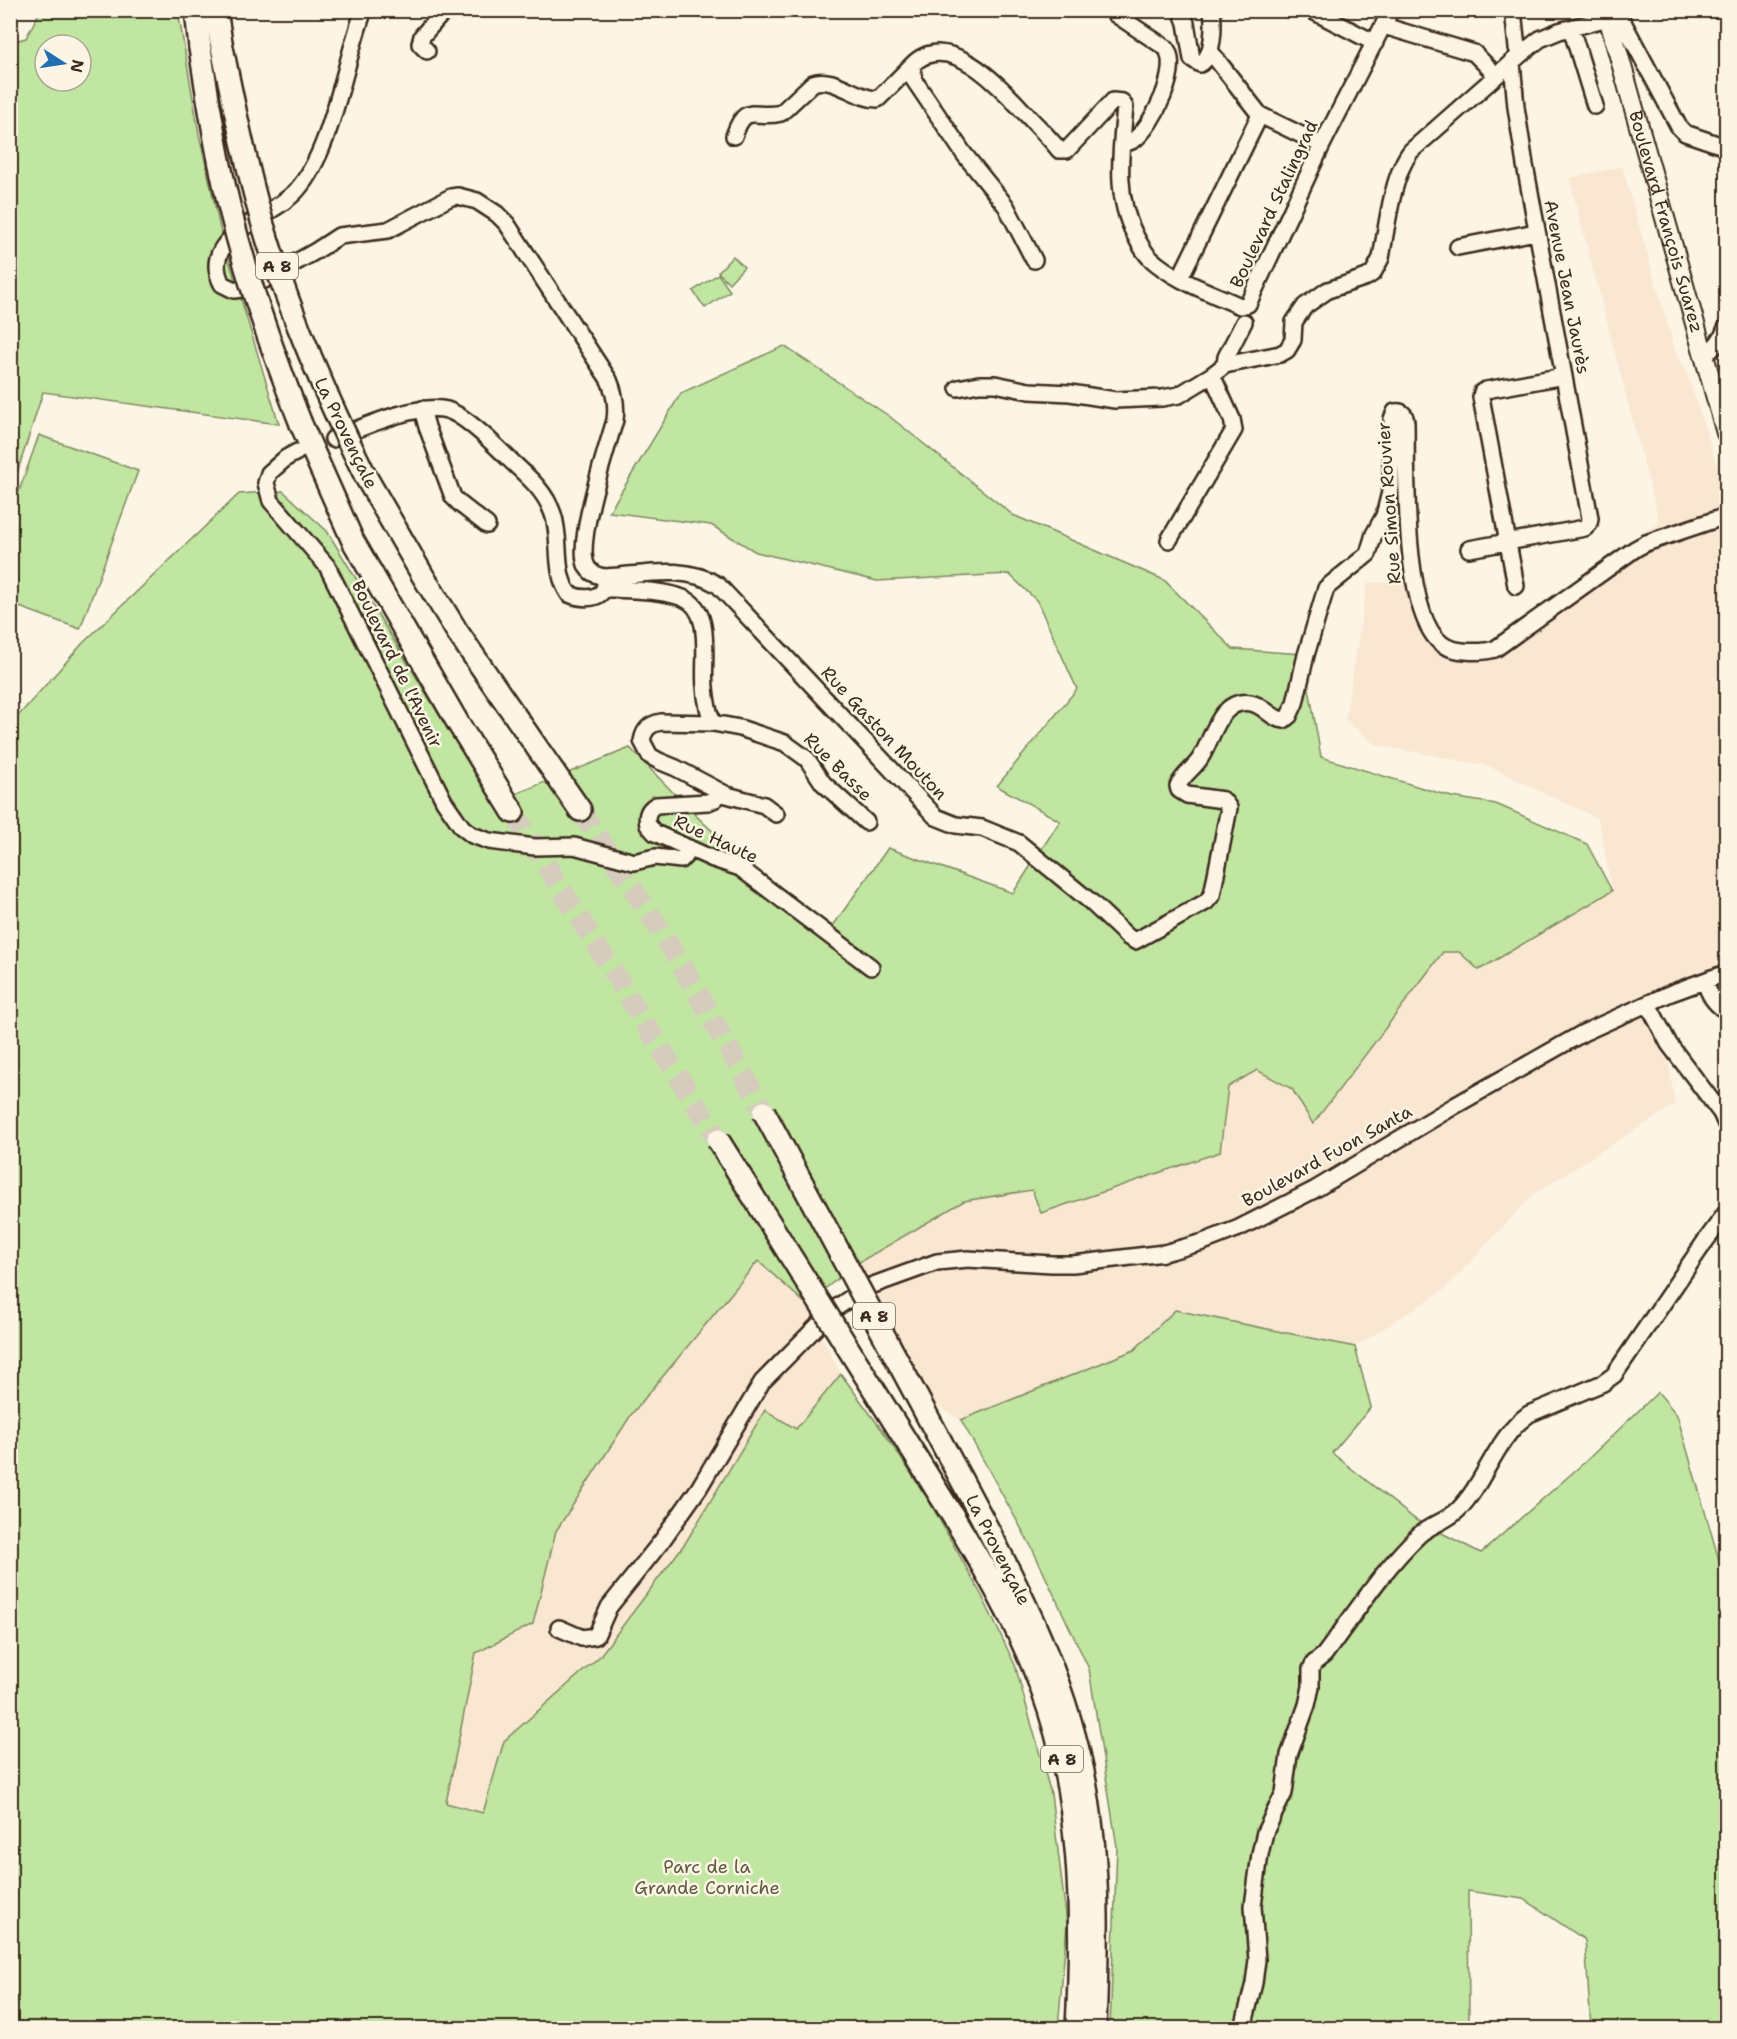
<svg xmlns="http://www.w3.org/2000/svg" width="1737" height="2039" font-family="'Shantell Sans',sans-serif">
<rect width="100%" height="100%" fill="#fcf5e5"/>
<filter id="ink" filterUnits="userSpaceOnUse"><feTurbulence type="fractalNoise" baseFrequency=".0167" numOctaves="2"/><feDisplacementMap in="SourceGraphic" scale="12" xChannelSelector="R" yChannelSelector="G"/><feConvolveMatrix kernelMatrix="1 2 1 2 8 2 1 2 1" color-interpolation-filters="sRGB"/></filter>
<g filter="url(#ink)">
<path fill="#fae7d2" d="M1622 166 1677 356 1685 366 1726 493V965L1661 987 1637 998 1667 1049 1675 1105 1534 1194 1444 1290 1355 1347 1175 1311 1134 1350 961 1420 937 1406 894 1342 856 1264 964 1201 1032 1190 1041 1213 1228 1087 1257 1069 1292 1089 1313 1123 1443 952H1459L1479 970 1612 891 1598 819 1488 766 1376 745 1345 720 1367 583 1407 581 1453 642 1483 646 1659 522 1569 178Z
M758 1260 806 1304 841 1374 796 1429 765 1410 686 1542 599 1657 504 1741 483 1813 446 1804 476 1653 533 1624 555 1531 631 1415Z"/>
<path fill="#c1e6a1" stroke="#7e8860" stroke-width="1.5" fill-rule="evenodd" d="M40 11H178L199 134 222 237 279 424 43 392 11 492V42L26 38ZM45 45H81V81H45Z
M733 256 744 267 729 283 718 272Z
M718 274 730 291 705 308 693 291Z
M784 346 889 416 1013 515 1164 580 1233 649 1303 654 1321 757 1452 797 1496 804 1587 844 1612 891 1479 970 1459 952H1443L1313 1124 1292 1089 1257 1070 1228 1087 1220 1152 1041 1213 1032 1190 964 1201 856 1264 806 1304 758 1261 631 1415 556 1531 533 1624 476 1653 446 1803 483 1813 504 1741 599 1657 686 1542 765 1410 796 1429 841 1374 885 1434 928 1499 982 1596 1015 1665 1051 1794 1067 1924 1058 2028H11V724L83 643 239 494 283 491 327 531 493 803 630 748 690 810 825 937 888 848 1013 893 1060 821 997 786 1077 689 1037 601 1009 574 877 581 756 552 711 525 609 512 681 393Z
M39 435 138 471 80 629 11 604V514Z
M1175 1310 1355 1347 1371 1407 1332 1453 1416 1520 1481 1553 1586 1461 1658 1392 1677 1415 1726 1584V2028H1591L1585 1940 1524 1899 1468 1891 1469 2028H1110L1117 1847 1089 1669 1032 1548 961 1420 1134 1350Z"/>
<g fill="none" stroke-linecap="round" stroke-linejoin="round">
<path stroke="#d5ccbd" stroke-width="21" stroke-dasharray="21 10" stroke-linecap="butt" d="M580 810 655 922 684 969 764 1112
M513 812 718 1140"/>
<defs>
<path id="minor" d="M364 10C344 63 333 149 297 190 273 218 197 236 222 284L234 290 250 288 316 251 339 236 388 230 451 197 458 196 477 201 497 214 507 224 609 380C615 394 617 405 615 420 606 451 579 532 585 561 587 572 596 576 606 577 644 575 683 564 718 585L936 817 956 825 982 828 1019 843 1091 902 1128 937 1135 941 1206 902 1212 895 1229 808 1223 800 1187 795 1179 790 1178 786C1183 774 1195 768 1201 757 1213 738 1220 697 1251 703 1262 705 1269 715 1279 719L1284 720 1289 716 1295 703 1306 655 1326 588 1368 554 1374 534 1384 516 1391 488 1392 419 1395 412C1403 411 1405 415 1406 422 1407 470 1402 615 1442 644 1453 653 1482 653 1495 649L1635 549 1646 543 1726 516
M1113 10 1115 14 1166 48C1181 69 1153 125 1135 139 1131 142 1126 143 1122 144
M1181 10 1186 23 1192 59 1200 64C1214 57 1214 25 1212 10
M1311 10 1375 43
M1513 10 1517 48 1521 54
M1384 26 1474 53 1496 75
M1571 28 1595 106
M427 51 420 44 422 36 445 10
M1210 51 1260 115 1322 145
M734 136C746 101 754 120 781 113L813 83C834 75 857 100 878 99L912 65
M1458 247 1536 232
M1034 260 1006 206 964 154 914 80 912 65C949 27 1003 90 1027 115 1038 127 1050 138 1059 150H1067L1113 101 1122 102 1125 107C1121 151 1114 195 1135 235 1139 243 1144 252 1150 258 1175 281 1210 292 1240 306L1248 304 1322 145 1391 10
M1180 278 1260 115
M1704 355C1715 348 1722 340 1726 328
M1225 365 1226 357 1244 322
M958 388 979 384H995L1029 391 1070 393 1115 400 1162 398 1179 395 1212 375 1225 365 1280 354 1287 350 1293 340 1294 322 1305 306 1328 290 1367 277 1373 273 1381 258C1387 227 1392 175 1411 151L1521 54 1540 39 1559 31 1608 18 1623 22 1679 127 1685 133 1726 147
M422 409 427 427 453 497 460 504 487 525
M333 439C361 428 418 402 447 410 464 415 495 445 508 458 526 475 545 490 553 514 562 540 553 572 569 594 578 598 595 601 603 591 605 588 605 582 606 577
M297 452 286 458 269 473 266 483 271 501 327 566 444 801 462 827 472 835 489 841 535 847 574 846 634 862 655 857 681 860 686 855 689 848
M1169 540 1234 430 1232 419 1212 375
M1469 549 1585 528 1589 524 1590 518 1525 165 1516 107 1512 62
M1516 586 1481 397 1482 392 1486 390 1564 376
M604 588C629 591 660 589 683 598 714 610 702 660 705 687 706 700 708 712 713 723
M721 792 715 799 708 802 656 805C647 810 646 816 648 825L655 833 713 859 740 868 871 967
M776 814 764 805 727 795 676 768 659 761 650 756 642 741C644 730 649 724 661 722L713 723 740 728 785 743 807 759 823 783 866 822
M1705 981C1709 995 1714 1003 1726 1011
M1648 1004 1669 1044 1721 1113 1726 1124
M559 1628 582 1638 596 1636 609 1607 661 1542 699 1488 762 1382 833 1310 865 1288 937 1262 968 1259 1052 1264H1073L1164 1253 1203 1242 1239 1228 1314 1190 1456 1105 1583 1033 1671 993 1726 973
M1243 2028 1254 1983 1257 1960 1253 1906 1260 1854 1265 1832 1284 1793 1289 1755 1307 1705 1311 1687V1669L1314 1663 1324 1655C1355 1614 1382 1570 1419 1535 1430 1525 1447 1521 1458 1510 1486 1482 1495 1438 1529 1414L1603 1383 1614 1375 1704 1243 1726 1213"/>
<g id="major">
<path id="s1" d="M1606 10 1726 433"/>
</g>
<path id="highway" d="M196 10 200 48
M216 10 221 42
M301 424 353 541 458 723 513 812
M367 479 423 576 458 633 580 810
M951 1513C985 1569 1018 1625 1041 1687 1082 1796 1083 1914 1077 2028
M983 1520C1028 1605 1069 1692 1086 1787 1100 1867 1098 1948 1095 2028"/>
</defs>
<use href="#minor" stroke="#3b2a1e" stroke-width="20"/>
<use href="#major" stroke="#3b2a1e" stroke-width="22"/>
<use href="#highway" stroke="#3b2a1e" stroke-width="26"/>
<use href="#minor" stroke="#fcf5e5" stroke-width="15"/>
<use href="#major" stroke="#fcf5e5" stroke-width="18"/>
<use href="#highway" stroke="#fcf5e5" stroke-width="21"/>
<defs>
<path id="highway-bridge" d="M221 42C233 103 246 165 263 225 289 313 326 397 367 479
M200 48C206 87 212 126 220 165 238 254 268 340 301 424
M764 1112 983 1520
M718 1140 951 1513"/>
</defs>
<use href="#highway-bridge" stroke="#3b2a1e" stroke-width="26" stroke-linecap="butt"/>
<use href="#highway-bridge" stroke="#fcf5e5" stroke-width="21"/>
</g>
</g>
<g text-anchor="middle" stroke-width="5" stroke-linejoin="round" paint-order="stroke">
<g fill="#fcf5e5" stroke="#75675a" stroke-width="1.5">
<rect x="256" y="253" width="42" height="26" rx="4.5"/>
<rect x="853" y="1303" width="42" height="26" rx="4.5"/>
<rect x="1041" y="1746" width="42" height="26" rx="4.5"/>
</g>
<g font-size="16" font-weight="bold" fill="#3b2a1e">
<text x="277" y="272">A 8</text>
<text x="874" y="1322">A 8</text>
<text x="1062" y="1765">A 8</text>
</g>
<g font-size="18" fill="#3b2a1e" stroke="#fcf5e5">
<text transform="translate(1274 204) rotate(-65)" y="6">Boulevard Stalingrad</text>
<text dy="6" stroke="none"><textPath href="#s1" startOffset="220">Boulevard François Suarez</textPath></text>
<text transform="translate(1567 287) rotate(79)" y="6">Avenue Jean Jaurès</text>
<text transform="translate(346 433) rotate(64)" y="6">La Provençale</text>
<text transform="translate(1389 503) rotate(-94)" y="6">Rue Simon Rouvier</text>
<text transform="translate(397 664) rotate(64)" y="6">Boulevard de l'Avenir</text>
<text transform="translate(884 733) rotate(47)" y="6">Rue Gaston Mouton</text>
<text transform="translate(838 767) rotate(45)" y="6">Rue Basse</text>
<text transform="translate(716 839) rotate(25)" y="6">Rue Haute</text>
<text transform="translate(1327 1156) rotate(-29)" y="6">Boulevard Fuon Santa</text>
<text transform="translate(998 1550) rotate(63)" y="6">La Provençale</text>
</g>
<g font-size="18" fill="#5c593f" stroke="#fcf5e5">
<text x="707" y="1873">Parc de la<tspan x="707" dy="21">Grande Corniche</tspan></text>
</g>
</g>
<rect width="1737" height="2039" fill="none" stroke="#fcf5e5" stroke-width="36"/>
<rect x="18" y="18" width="1701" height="2003" fill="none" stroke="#3b2a1e" stroke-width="2" filter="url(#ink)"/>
<g transform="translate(63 63) rotate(102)"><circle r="28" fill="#fcf5e5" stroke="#afa495" stroke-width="1.5"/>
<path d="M0-4.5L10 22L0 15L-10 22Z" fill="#1f6fb2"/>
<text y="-9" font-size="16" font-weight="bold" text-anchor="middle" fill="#3b2a1e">N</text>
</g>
</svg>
